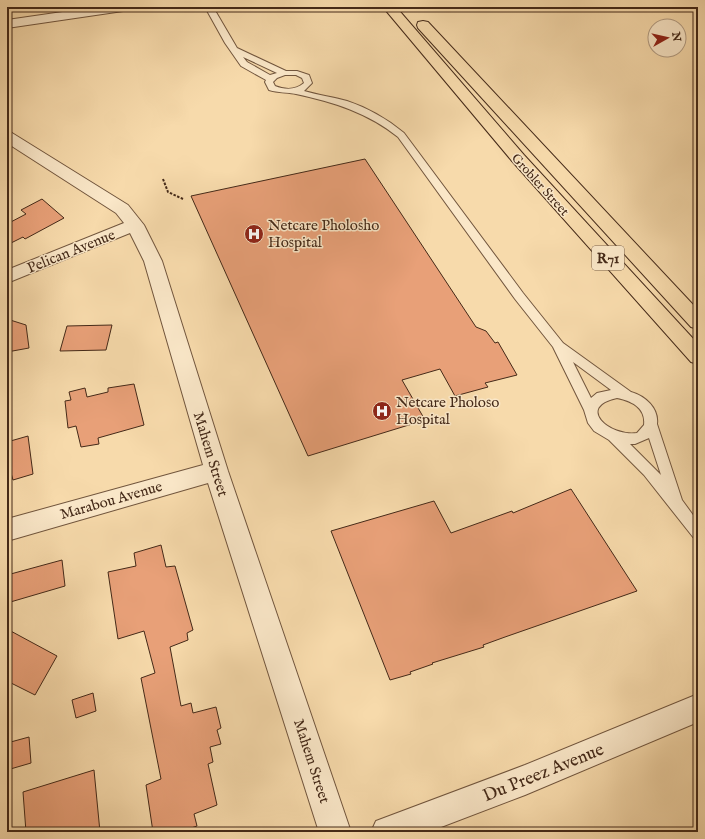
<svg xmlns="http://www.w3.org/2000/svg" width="705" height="839" font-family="'IM FELL English',serif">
<rect width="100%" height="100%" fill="#f7daab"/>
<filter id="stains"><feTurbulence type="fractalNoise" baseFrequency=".005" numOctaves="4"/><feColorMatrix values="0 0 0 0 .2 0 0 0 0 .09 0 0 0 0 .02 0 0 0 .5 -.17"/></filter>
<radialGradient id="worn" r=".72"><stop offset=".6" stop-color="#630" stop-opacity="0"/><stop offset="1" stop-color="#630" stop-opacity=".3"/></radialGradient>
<path fill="#e8a078" stroke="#442918" d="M365 159 476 327 486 331 495 343 498 342 517 375 485 383 488 387 455 396 440 369 402 380 425 420 308 456 191 196Z
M42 199 64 218 25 239 23 237 7 245V224L26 214 21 210Z
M7 319 26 325 29 348 7 352Z
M112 325 106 350 60 351 67 326Z
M134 384 144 425 98 438 99 444 81 447 76 426 68 428 65 401 71 400 69 392 85 388 87 397 108 392V388Z
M28 436 33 474 13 480 11 473 7 475V442Z
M571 489 637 591 505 637 483 645 484 647 432 663 433 664 410 672 411 674 390 680 331 531 434 501 451 533 512 511 513 513Z
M161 545 166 567 175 566 193 630 187 633 188 640 170 647 181 706 191 703 193 713 216 707 221 728 217 730 221 744 210 747 213 762 208 764 217 805 194 814 197 826 179 832H153L146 785 161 779 141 678 155 673 144 631 118 639 108 572 136 566 134 553Z
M62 560 65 586 7 603V575Z
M7 629 57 656 35 695 7 681Z
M93 693 96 711 76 718 72 700Z
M29 737 31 763 7 770V743Z
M94 770 100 832H26L23 792Z"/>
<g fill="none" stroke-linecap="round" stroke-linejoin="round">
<defs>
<path id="service" d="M205 7H213L237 48 286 71H297L309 75 312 83 304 91C318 95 332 97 347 101 368 108 387 119 404 133L523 293 563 343 631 392C645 396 659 408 657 424L682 500 698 522V539L693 537 644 475 609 440 594 431 588 423 584 410 553 347 515 299 398 137C368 113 334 102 296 94 287 92 278 93 269 90L265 82 266 80 241 66 225 43ZM243 57 277 73 270 75 247 62ZM285 75H296L302 78 304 83C296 90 285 90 275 86L273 82 277 78ZM573 362 611 390 597 393 591 398ZM617 398C632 401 646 408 644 425L637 433C610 437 575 407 617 398ZM649 438 661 475 630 444H635Z"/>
<path id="minor" d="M97 7H129L123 11 7 28V20Z
M7 131 12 133 128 205 144 225 162 261 228 471 351 832H319L208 483 7 541V519L203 465 144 261 130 233 7 283V270L124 223 116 213 7 143Z
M698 694V722L525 795 428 832H371L376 821 525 765Z"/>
<path id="primary" d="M383 7H396L524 155 698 344V364L691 362 512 161Z
M423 21 428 22 698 310V329L691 327 418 28 417 25 418 22Z"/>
</defs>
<use href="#service" stroke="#71553d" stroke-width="2"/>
<use href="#minor" stroke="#71553d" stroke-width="2"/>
<use href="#primary" stroke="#442918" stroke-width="2"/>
<path stroke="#442918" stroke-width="2" stroke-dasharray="2.5 1.5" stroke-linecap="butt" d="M163 179 168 192 183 199"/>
<use href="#service" fill="#fae7c8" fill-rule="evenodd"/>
<use href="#minor" fill="#fae7c8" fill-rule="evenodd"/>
<use href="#primary" fill="#f7daab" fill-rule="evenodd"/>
</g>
<defs>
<symbol id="hospital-disc" viewBox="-11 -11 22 22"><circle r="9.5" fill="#8f2418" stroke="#fae7c8"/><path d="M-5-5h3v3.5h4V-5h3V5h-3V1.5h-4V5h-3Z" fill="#fff"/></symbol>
</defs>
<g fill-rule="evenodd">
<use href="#hospital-disc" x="243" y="223" width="22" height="22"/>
<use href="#hospital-disc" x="371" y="400" width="22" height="22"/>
</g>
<g text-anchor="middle" stroke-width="3" stroke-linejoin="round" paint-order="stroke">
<g font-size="13" fill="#442918" stroke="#fae7c8">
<text transform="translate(541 184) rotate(48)" y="5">Grobler Street</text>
</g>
<rect fill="#fae7c8" stroke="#7b624d" stroke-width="1" x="592" y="246" width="32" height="24" rx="3"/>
<g font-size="14" font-weight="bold" fill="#442918">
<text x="608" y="263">R71</text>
</g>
<g font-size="15" fill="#442918" stroke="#fae7c8" text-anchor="start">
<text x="268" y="230">Netcare Pholosho<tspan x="268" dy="17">Hospital</tspan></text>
<text x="396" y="407">Netcare Pholoso<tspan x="396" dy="17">Hospital</tspan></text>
</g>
<g font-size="15" fill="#442918" stroke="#fae7c8">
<text transform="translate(71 251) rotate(-22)" y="5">Pelican Avenue</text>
<text transform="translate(211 454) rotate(73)" y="5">Mahem Street</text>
<text transform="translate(111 500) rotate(-16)" y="5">Marabou Avenue</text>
<text transform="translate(312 761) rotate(72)" y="5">Mahem Street</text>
</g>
<g font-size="18" fill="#442918" stroke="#fae7c8">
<text transform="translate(543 772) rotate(-22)" y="6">Du Preez Avenue</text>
</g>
</g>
<rect width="705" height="839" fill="none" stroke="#f7daab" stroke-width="24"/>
<rect x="8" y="8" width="689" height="823" fill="none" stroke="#442918" stroke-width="2"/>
<rect x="12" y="12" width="681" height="815" fill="none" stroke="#442918"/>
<g transform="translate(667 38) rotate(82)"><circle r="19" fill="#fae7c8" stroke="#b19b82"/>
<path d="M0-3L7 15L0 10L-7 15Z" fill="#8f2418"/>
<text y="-6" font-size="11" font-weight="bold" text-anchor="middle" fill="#442918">N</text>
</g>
<rect width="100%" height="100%" filter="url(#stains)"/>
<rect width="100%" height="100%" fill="url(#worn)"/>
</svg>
